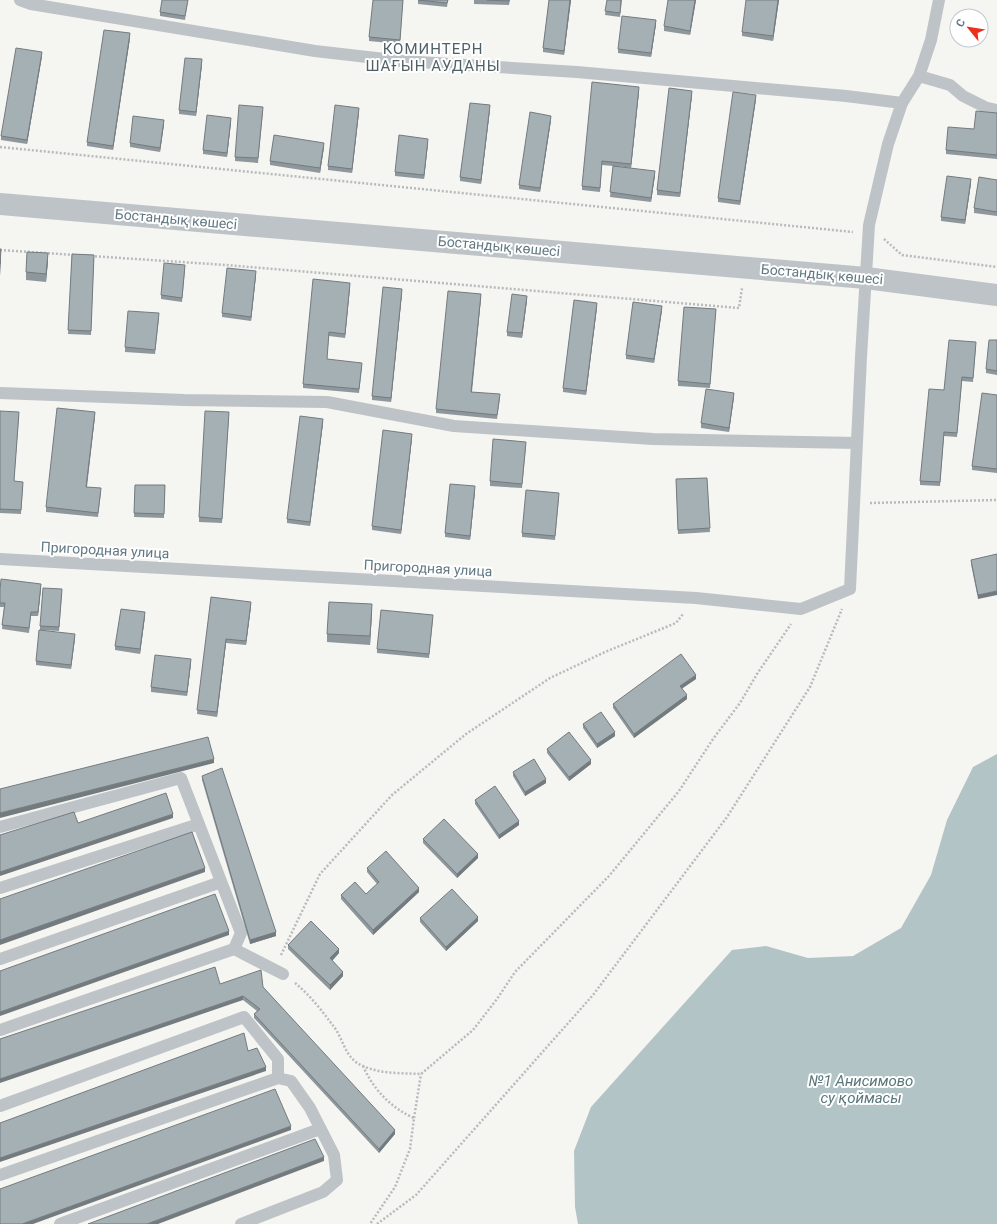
<svg xmlns="http://www.w3.org/2000/svg" width="997" height="1224" font-family="Roboto,sans-serif">
<rect width="100%" height="100%" fill="#f5f5f1"/>
<path fill="#b3c4c6" d="M997 754V1224H578L575 1207 574 1151 591 1107 732 950 766 946 808 958 853 956 901 928 931 875 947 820 973 767Z"/>
<g fill="none" stroke-linecap="round" stroke-linejoin="round">
<path stroke="#b7bbbd" stroke-width="2.5" stroke-dasharray="2 2" stroke-linecap="butt" d="M0 147 853 232
M884 239 902 255 997 267
M0 250 75 255
M91 256 226 265 739 308 742 288
M870 503 997 500
M281 955 320 874 392 795 466 734 550 678 605 652 676 623 683 614
M295 983C310 995 323 1012 334 1027 344 1040 345 1059 363 1066 380 1074 402 1073 421 1074L473 1030 497 999 515 972 609 876 679 791 713 739 740 703 757 674 791 624
M363 1066C373 1089 391 1108 414 1118L410 1149 395 1187 370 1224
M414 1118 421 1074
M377 1224 416 1195 593 995 727 817 810 687 842 609"/>
<path stroke="#bdc3c6" stroke-width="12" d="M20 0 31 4 315 51 402 61 577 72 846 96 902 103
M919 76 950 85 963 96 987 108 997 110
M0 393 184 400 327 402 454 426 653 439 857 443
M0 559 696 598 801 609 850 589 861 357 869 225 888 144 902 103 919 76 931 40 939 0
M0 827 181 778 241 933 234 949
M0 888 199 824
M0 959 221 882
M0 1030 234 949 283 974
M0 1106 244 1017 278 1059V1078L291 1081 310 1108 334 1155 337 1180 323 1192 241 1224
M0 1175 278 1078
M60 1224 320 1129"/>
<path stroke="#bdc3c6" stroke-width="22" d="M0 204 866 278 997 295"/>
</g>
<path fill="#8e979c" d="M188 0 185 20 160 16V12Z
M403 0 400 44 369 41V37Z
M418 0H448L447 7 418 4Z
M474 0H510L509 5 474 4Z
M549 0H571L564 55 543 52V48Z
M607 0H622L620 17 605 15Z
M696 0 690 35 664 31V26Z
M779 0 773 41 742 36V32Z
M656 24 651 57 618 53V49Z
M130 38 113 150 87 146V142Z
M42 56 27 144 1 140V136Z
M202 64 196 116 179 114V110Z
M639 91 631 168 617 166 655 175 651 202 610 197 613 166 602 165 600 192 582 190V186Z
M692 95 680 197 657 195V190Z
M756 99 740 205 718 202V198Z
M490 109 481 184 460 181V177Z
M263 111 258 163 235 161V157Z
M359 112 352 173 328 170V166Z
M997 113V159L946 154V150Z
M551 120 540 192 519 189V185Z
M231 122 227 157 203 154V150Z
M164 124 160 152 130 147V143Z
M428 143 424 179 395 176V172Z
M324 147 320 173 270 165V161Z
M997 180V216L974 213V208Z
M971 183 965 224 941 221V217Z
M72 254 94 255 91 335 68 334Z
M48 261 46 282 26 280V272Z
M185 269 182 302 161 299V295Z
M256 275 251 321 222 317V313Z
M350 287 345 338 329 336 327 359 362 367 359 393 303 388V384Z
M402 293 391 402 372 400V396Z
M481 298 472 392 500 398 497 419 436 413V409Z
M527 300 522 338 507 336V332Z
M597 307 586 395 563 392V388Z
M716 309 710 388 678 386V381Z
M662 310 654 363 626 359V355Z
M159 318 155 354 125 352V347Z
M997 340V375L986 373V369Z
M976 346 973 382 962 381 957 437 944 436 940 486 920 485V481L944 390Z
M997 395V473L972 470V466Z
M734 397 729 432 701 428V423Z
M0 411 19 416 14 481 23 486 21 514 0 513Z
M95 416 87 487 101 492 98 517 46 512V507Z
M229 416 222 523 199 522V517Z
M323 423 310 526 287 523V519Z
M412 438 401 534 372 530V526Z
M526 446 522 488 490 486V481Z
M707 478 710 532 678 534 676 479Z
M135 485H165L164 518 134 517Z
M475 491 470 540 445 537V533Z
M559 497 555 540 522 537V533Z
M997 554 978 599 971 564V560Z
M41 588 38 616H31L29 633 2 629 4 607H0V590Z
M62 593 59 631 40 630V626Z
M211 597 251 606 246 645 226 643 217 717 197 714Z
M372 612 370 645 327 642V634Z
M145 616 140 654 115 650V646Z
M433 619 429 658 377 653V649Z
M75 638 71 669 36 665V661Z
M191 663 187 696 151 692V687Z
M696 679 682 688 687 699 634 738 613 708V704Z
M583 724 615 736 597 748 583 728Z
M547 749 591 764 569 781 547 753Z
M513 772 546 783 525 796 513 776Z
M202 776 276 936 250 944 202 780Z
M475 800 519 825 499 839 475 804Z
M423 839 478 858 457 878 423 843Z
M367 868 419 892 373 935 341 899V895L366 894 377 884 367 872Z
M420 918 478 921 446 951 420 922Z
M288 945 339 953 332 961 343 976 330 990 288 949Z
M220 984 263 987 395 1134 379 1153 254 1018V1014L257 1011 243 1000Z"/>
<path fill="#747b7f" d="M570 0H571L564 55V51Z
M695 0H696L690 35V31Z
M778 0H779L773 41V36Z
M656 20V24L651 57V53Z
M130 33V38L113 150V146Z
M42 52V56L27 144V140Z
M202 59V64L196 116V112Z
M639 87V91L631 168V164Z
M692 91V95L680 197V193Z
M756 95V99L740 205V201Z
M490 105V109L481 184V180Z
M359 108V112L352 173V169Z
M551 116V120L540 192V188Z
M231 118V122L227 157V153Z
M164 120V124L160 152V148Z
M428 139V143L424 179V175Z
M324 143V147L320 173V168Z
M655 171V175L651 202V198Z
M971 179V183L965 224V220Z
M1 249V261L0 276V264Z
M48 253V261L46 282V274Z
M256 271V275L251 321V317Z
M350 283V287L345 338V334Z
M402 289V293L391 402V398Z
M481 294V298L471 396V392Z
M527 296V300L522 338V333Z
M597 303V307L586 395V391Z
M662 306V310L654 363V359Z
M734 393V397L729 432V428Z
M95 412V416L86 491V487Z
M323 419V423L310 526V522Z
M412 434V438L401 534V530Z
M475 486V491L470 540V536Z
M41 584V588L38 616V612Z
M997 591V595L978 599V595Z
M251 602V606L246 645V641Z
M372 604V612L370 645V636Z
M145 612V616L140 654V649Z
M75 634V638L71 669V665Z
M226 639V643L217 717V712Z
M191 659V663L187 696V692Z
M696 675V679L680 690V686Z
M687 695V699L634 738V734Z
M615 732V736L597 748V744Z
M214 759V763L0 818V813Z
M591 760V764L569 781V777Z
M546 779V783L525 796V792Z
M173 814V818L0 876V872Z
M519 821V825L499 839V835Z
M478 854V858L457 878V874Z
M205 868V872L0 945V940Z
M419 888V892L373 935V930Z
M478 917V921L446 951V947Z
M229 931V935L0 1016V1012Z
M276 932V936L250 944V940Z
M339 949V953L330 963V958Z
M343 972V976L330 990V985Z
M243 996V1000L0 1083V1079Z
M266 1067V1071L0 1162V1158Z
M291 1126V1130L33 1224H22Z
M395 1130V1134L379 1153V1149Z
M324 1157V1161L158 1224H147Z"/>
<path fill="#a5b0b5" stroke="#747b7f" d="M162 0H188L185 16 160 12Z
M373 0H403L400 40 369 37Z
M418 0H448L447 3Z
M487 0H509V1Z
M549 0H570L564 51 543 48Z
M607 0H621L620 13 605 11Z
M668 0H695L690 31 664 26Z
M746 0H778L773 36 742 32Z
M622 16 656 20 651 53 618 49Z
M104 30 130 33 113 146 87 142Z
M16 48 42 52 27 140 1 136Z
M185 58 202 59 196 112 179 110Z
M592 82 639 87 631 164 602 161 600 188 582 186Z
M669 88 692 91 680 193 657 190Z
M733 92 756 95 740 201 718 198Z
M470 103 490 105 481 180 460 177Z
M239 105 263 107 258 158 235 157Z
M335 105 359 108 352 169 328 166Z
M976 111 997 113V155L946 150 948 127 974 129Z
M530 112 551 116 540 188 519 185Z
M207 115 231 118 227 153 203 150Z
M133 116 164 120 160 148 130 143Z
M274 135 324 143 320 168 270 161Z
M399 135 428 139 424 175 395 172Z
M613 166 655 171 651 198 610 192Z
M947 176 971 179 965 220 941 217Z
M979 177 997 180V212L974 208Z
M0 249H1L0 264Z
M27 252 48 253 46 274 26 272Z
M72 254 94 255 91 331 68 330Z
M164 263 185 265 182 298 161 295Z
M227 268 256 271 251 317 222 313Z
M313 279 350 283 345 334 329 332 327 359 362 363 359 389 303 384Z
M383 287 402 289 391 398 372 396Z
M448 291 481 294 471 392 500 394 497 415 436 409Z
M512 294 527 296 522 333 507 332Z
M574 300 597 303 586 391 563 388Z
M633 302 662 306 654 359 626 355Z
M684 307 716 309 710 384 678 381Z
M128 311 159 313 155 350 125 347Z
M949 340 976 342 973 378 962 377 957 433 944 432 940 482 920 481 929 389 944 390Z
M989 340H997V371L986 369Z
M706 389 734 393 729 428 701 423Z
M982 393 997 395V469L972 466Z
M57 408 95 412 86 487 101 488 98 513 46 507Z
M0 411 19 412 14 481 23 482 21 510 0 509Z
M205 411 229 412 222 519 199 517Z
M300 416 323 419 310 522 287 519Z
M383 430 412 434 401 530 372 526Z
M493 439 526 442 522 484 490 481Z
M707 478 710 528 678 530 676 479Z
M450 484 475 486 470 536 445 533Z
M135 485H165L164 514 134 513Z
M526 490 559 493 555 536 522 533Z
M997 554V591L978 595 971 560Z
M1 579 41 584 38 612H31L29 628 2 625 5 603H0V590Z
M43 588 62 589 59 627 40 626Z
M211 597 251 602 246 641 226 639 217 712 197 710Z
M329 602 372 604 370 636 327 634Z
M121 609 145 612 140 649 115 646Z
M381 610 433 615 429 654 377 649Z
M39 630 75 634 71 665 36 661Z
M681 654 696 675 680 686 687 695 634 734 613 704Z
M155 655 191 659 187 692 151 687Z
M601 712 615 732 597 744 583 724Z
M569 732 591 760 569 777 547 749Z
M208 737 214 759 0 813V789Z
M534 759 546 779 525 792 513 772Z
M222 768 276 932 250 940 202 776Z
M495 786 519 821 499 835 475 800Z
M166 793 173 814 0 872V835L74 812 78 823Z
M444 819 478 854 457 874 423 839Z
M192 832 205 868 0 940V899Z
M386 851 419 888 373 930 341 895 355 882 366 894 379 882 367 868Z
M452 889 478 917 446 947 420 918Z
M215 894 229 931 0 1012V971Z
M311 921 339 949 330 958 343 972 330 985 288 945Z
M215 967 220 984 261 970 263 987 395 1130 379 1149 254 1014 260 1009 243 996 0 1079V1039Z
M244 1033 248 1051 257 1048 266 1067 0 1158V1123Z
M275 1089 291 1126 22 1224H0V1189Z
M315 1139 324 1157 147 1224H88Z"/>
<g text-anchor="middle" stroke-width="4" stroke-linejoin="round" paint-order="stroke">
<g font-size="14" fill="#627984" stroke="#fff">
<text transform="translate(176 219) rotate(5)" y="5">Бостандық көшесі</text>
<text transform="translate(499 246) rotate(5)" y="5">Бостандық көшесі</text>
<text transform="translate(822 274) rotate(5)" y="5">Бостандық көшесі</text>
<text transform="translate(105 550) rotate(3)" y="5">Пригородная улица</text>
<text transform="translate(428 568) rotate(3)" y="5">Пригородная улица</text>
</g>
<g font-size="15" letter-spacing="1" fill="#516168" stroke="#fff">
<text x="433" y="54">КОМИНТЕРН<tspan x="433" dy="17">ШАҒЫН АУДАНЫ</tspan></text>
</g>
<g font-size="15" font-style="italic" fill="#59767a" stroke="#fff">
<text x="861" y="1086">№1 Анисимово<tspan x="861" dy="17">су қоймасы</tspan></text>
</g>
</g>
<g transform="translate(969 28) rotate(300)"><circle r="19" fill="#ffffff" stroke="#c0c9ce"/>
<path d="M0-3L7 15L0 10L-7 15Z" fill="#eb301b"/>
<text y="-6" font-size="11" font-weight="bold" text-anchor="middle" fill="#627984">С</text>
</g>
</svg>
